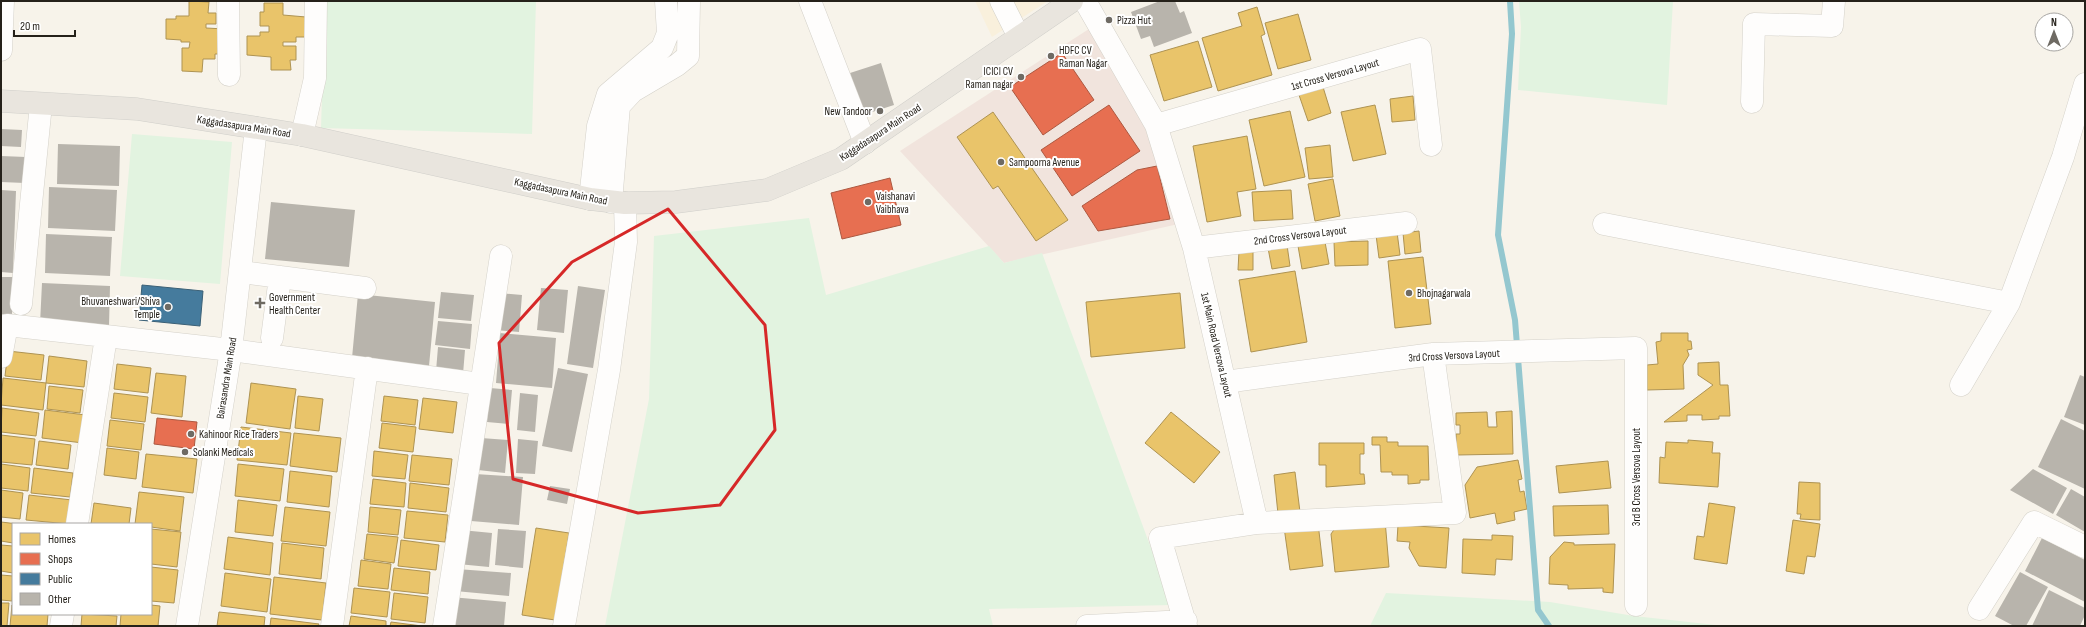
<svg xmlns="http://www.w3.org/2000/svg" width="2086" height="627" font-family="'Sofia Sans Condensed',sans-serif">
<rect width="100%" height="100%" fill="#f7f3ea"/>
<path fill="#f1e4dd" d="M1092 27 1151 127 1183 223 1004 263 900 151Z"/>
<path fill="#f9f0dc" d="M975 1H1048L992 37Z"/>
<path fill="#e2f3e0" d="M325 1H536L532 134 321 128Z
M1519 1H1673L1667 105 1518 90 1521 27Z
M132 134 232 142 220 284 120 276Z
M809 218 826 295 989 246 1004 263 1042 253 1172 605 989 609 993 626H605L649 399 654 236Z
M1386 593 1550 602 1634 616 1725 626H1370Z"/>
<path fill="#e9c46a" stroke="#ae9352" d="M189 1 209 2 208 13H216V24H206V28L225 29V54H215V59H203L202 72 182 71V48H189L190 42H181V40L166 39V19H176V16H189Z
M264 3H283V15L306 17V37H296V42H283V46H296V60H290L291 70H271V57L247 55V36H260V32H269V26H260V12H264Z
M1257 7 1265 34 1261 36 1272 75 1218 91 1202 38 1242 26 1238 13Z
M1298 14 1311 60 1278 69 1265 23Z
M1198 41 1212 87 1164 101 1150 55Z
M1323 87 1331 113 1308 121 1299 95Z
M1413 96 1415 120 1392 122 1390 99Z
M1375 105 1386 154 1353 161 1341 112Z
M1290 111 1305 177 1264 186 1249 120Z
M993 112 1068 220 1036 241 998 186 993 189 957 137Z
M1247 136 1256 189 1237 192 1241 216 1207 222 1193 146Z
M1330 145 1333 177 1309 179 1305 148Z
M1333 179 1340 216 1315 221 1308 184Z
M1291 190 1293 219 1254 221 1252 192Z
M1419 231 1421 252 1405 254 1403 233Z
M1397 232 1400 255 1379 258 1376 235Z
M1368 241V265L1335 266 1334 242Z
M1325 242 1329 264 1302 269 1298 246Z
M1287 245 1290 266 1272 269 1268 248Z
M1239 251H1253V270H1238Z
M1423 257 1431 324 1395 328 1388 261Z
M1295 271 1307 342 1251 352 1239 280Z
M1180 293 1185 348 1091 357 1086 302Z
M1661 333H1688V341H1691L1692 349 1687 350 1689 355 1683 365 1684 389 1647 390V365L1658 364 1656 342 1661 341Z
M8 351 44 355 41 380 5 376Z
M49 356 87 361 84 387 46 383Z
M1719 362 1720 385H1728L1730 416H1719V419L1702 420V415H1687V421L1664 422 1713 385 1698 375V363Z
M117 364 151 368 148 393 114 389Z
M156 373 186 376 182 417 151 413Z
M3 378 46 383 43 410 1 405Z
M251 383 296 389 290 429 246 423Z
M49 386 83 390 80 413 47 409Z
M114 393 148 397 145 422 111 418Z
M298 396 323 399 319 431 295 428Z
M384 396 418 400 415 425 381 421Z
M423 398 457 402 453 433 419 429Z
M2 408 39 413 36 436 1 432Z
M45 410 86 415 83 443 42 438Z
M1512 411 1513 454 1457 455 1456 434H1460V425H1456V413L1487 412 1488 427H1497L1496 412Z
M1171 412 1220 452 1194 483 1145 443Z
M110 420 144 424 141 450 107 446Z
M382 423 416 427 413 452 379 448Z
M241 427 291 433 287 465 237 460Z
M294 433 341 438 337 472 290 466Z
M1 435 35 439 32 465 1 462Z
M1372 437H1387V442H1398V446H1428L1429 480H1420V483L1408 484V475H1392V472H1381L1380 445H1372Z
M1688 440 1713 442 1712 453H1720L1718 487 1659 483 1660 457 1665 458 1666 442 1688 443Z
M39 441 71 445 68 469 36 465Z
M1319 443H1364V454H1360V474H1364L1365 484 1326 487V465H1319Z
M107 448 139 452 136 479 104 475Z
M374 451 408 455 405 479 372 476Z
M146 454 197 459 193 493 142 487Z
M412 455 452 459 449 485 409 481Z
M1518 460 1522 479 1518 480 1520 492 1524 491 1527 509 1514 512 1515 520 1497 524 1495 513 1470 518 1465 485 1477 467Z
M1608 461 1611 488 1559 493 1556 466Z
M1 464 30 468 28 491 1 488Z
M238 464 284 469 280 501 235 496Z
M34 468 73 473 70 497 31 493Z
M290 471 332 476 329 507 287 502Z
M1295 472 1300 512 1278 514 1274 475Z
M373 479 406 483 404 507 370 504Z
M1799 482 1820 483V520L1800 519 1801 514H1797Z
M410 483 449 488 446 512 408 508Z
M1 490 23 493 20 519 1 517Z
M139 492 184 497 180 531 151 527V524H135Z
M29 495 72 500 69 524 26 520Z
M238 500 277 505 273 536 235 532Z
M94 503 131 508 129 524H91Z
M1709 503 1735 507 1727 564 1694 559 1697 536 1704 537Z
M1608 505 1609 534 1554 536 1553 506Z
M285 507 330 512 326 546 281 541Z
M370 507 401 510 398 535 368 532Z
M407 511 448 515 445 542 404 538Z
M1385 520 1389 567 1335 572 1331 534 1338 524Z
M1793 520 1820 524 1815 557 1807 556 1804 574 1786 571Z
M1 522 18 524H13V543L1 541Z
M1318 523 1323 566 1290 570 1284 527Z
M1398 525 1449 528 1446 568 1419 566 1409 548 1410 542 1397 541Z
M536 528 569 533 555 620 522 615Z
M151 529 181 532 177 567 151 564Z
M367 534 398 537 394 563 364 559Z
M1492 535 1513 536 1512 560 1496 559 1495 575 1462 573 1463 539 1492 540Z
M228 537 273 543 270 575 224 569Z
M401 540 439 545 436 570 398 566Z
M1564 542 1574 543V545L1615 544 1613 593 1603 592V588L1568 589V585L1549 584 1550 557Z
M282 543 324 548 321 579 279 574Z
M1 545 13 546V573L1 571Z
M361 560 391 564 388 589 358 586Z
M151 567 178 570 174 603 151 601Z
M394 568 430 572 428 594 391 590Z
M225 573 271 579 267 612 221 606Z
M1 575 13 576 12 601 1 600Z
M274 577 326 583 322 620 270 614Z
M354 588 390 592 387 617 351 613Z
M394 593 428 597 425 623 391 619Z
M1 603H9L7 626H1Z
M12 605 13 614H48L47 626H10Z
M151 605 160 606 158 626H120L121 614H151Z
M219 612 265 617 264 626H217Z
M82 614 117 616 116 626H81Z
M351 616 386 621V626H349Z
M271 618 319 624 318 626H270Z
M391 622 422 626H390Z"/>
<path fill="#e76f51" stroke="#ad5840" d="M1062 53 1094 100 1043 135 1010 87Z
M1109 105 1140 151 1072 196 1041 150Z
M1157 166 1170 219 1098 231 1082 206 1137 170Z
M890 178 901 225 842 239 831 193Z
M157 418 197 422 194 449 154 444Z"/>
<path fill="#457b9d" stroke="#3b6076" d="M142 285 203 291 200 326 139 320Z"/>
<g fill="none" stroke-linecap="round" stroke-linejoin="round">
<path stroke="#94c7cf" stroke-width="6" d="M1510 1 1512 34 1498 235 1515 320 1538 610 1549 626"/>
</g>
<path fill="#b8b4ac" d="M1160 1H1175L1180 13 1184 11 1192 33 1154 47 1150 36 1141 39 1131 12Z
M881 63 894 105 863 115 850 73Z
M1 129 22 130 21 147 1 146Z
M58 144 120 146 119 186 57 184Z
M1 156 26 157 25 183 1 182Z
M49 187 117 190 115 231 48 228Z
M1 190 16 191 13 273 1 272Z
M271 202 355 210 349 267 265 259Z
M46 234 112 237 110 276 45 273Z
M1 277H13L12 315 1 314Z
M42 283 110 286 109 326 40 324Z
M578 286 605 290 593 368 567 364Z
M541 288 568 290 564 333 537 330Z
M441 292 474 295 471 321 438 318Z
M498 293 522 295 519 332 495 330Z
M358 294 435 302 429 366 352 358Z
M438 321 472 324 470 349 435 345Z
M500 333 556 338 552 388 496 383Z
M438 347 465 350 463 374 436 371Z
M558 368 588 374 572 452 542 446Z
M2080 375 2085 377V425L2064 417Z
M490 388 512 390 509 424 487 422Z
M520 393 538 395 535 432 517 430Z
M2061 419 2085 431V489L2038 467Z
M481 438 508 440 505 473 478 470Z
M518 439 538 441 535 474 516 473Z
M2033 469 2067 488 2053 514 2010 490Z
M475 474 523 477 519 525 471 521Z
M550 486 570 489 567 504 547 500Z
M2071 489 2085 497V532L2056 515Z
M498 529 526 531 523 568 495 565Z
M461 530 492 533 489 567 458 564Z
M2042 538 2085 560V602L2025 571Z
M457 569 511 573 509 596 455 591Z
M2020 572 2048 587 2026 626H2014L1995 616Z
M2049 590 2085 608V615L2080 626H2032Z
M451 597 506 602 504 626H449Z"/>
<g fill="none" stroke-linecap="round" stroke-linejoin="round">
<defs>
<path id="minor" d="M228 1 229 75
M810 1 865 143
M1001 1 1019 37
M1085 1 1156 125 1194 248 1257 523 1160 538 1186 626
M1 50 3 1
M1752 102 1754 24 1832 26 1834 1
M1156 125 1420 49 1431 145
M302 135 315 78 316 1
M590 199 598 126 608 94 662 48 668 33 666 1
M611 202 619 106 633 91 677 65 688 56 689 1
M1604 224 2009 303 2063 157 2085 84
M1194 248 1406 223
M241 272 365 288
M21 304 41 104
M272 338 280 277
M1 357 7 325 231 350 480 384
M1225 382 1433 354 1636 348V605
M1961 385 2009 303
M1257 523 1455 513 1433 354
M77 524 106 337
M1979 609 2034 522 2085 547
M61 626 63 614
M187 626 231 350 256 128
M332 626 367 368
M444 626 501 256
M564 626 609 370 626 242 625 203
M1087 626 1186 621"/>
<path id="major" d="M1 101 137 109 302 135 590 199 625 203 676 202 767 190 841 159 1072 1"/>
</defs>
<use href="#minor" stroke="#d4d1c9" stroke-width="23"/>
<use href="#major" stroke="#d0cfca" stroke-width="23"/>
<use href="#minor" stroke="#fefdfc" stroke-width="22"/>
<use href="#major" stroke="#e9e5de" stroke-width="22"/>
</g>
<path fill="none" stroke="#d62828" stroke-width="3" stroke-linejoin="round" d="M668 209 765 325 775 430 720 505 638 513 513 479 499 343 572 262Z"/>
<g fill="#6e6a63" stroke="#fff" stroke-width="1.5">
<circle cx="1109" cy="20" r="4"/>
<circle cx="1051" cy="56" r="4"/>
<circle cx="1021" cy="77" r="4"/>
<circle cx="880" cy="111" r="4"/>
<circle cx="1001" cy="162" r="4"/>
<circle cx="868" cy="202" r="4"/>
<circle cx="1409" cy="293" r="4"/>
<path d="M258 297h4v4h4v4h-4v4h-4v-4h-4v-4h4z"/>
<circle cx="168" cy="307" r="4"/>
<circle cx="191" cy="434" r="4"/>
<circle cx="185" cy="452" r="4"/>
</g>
<g text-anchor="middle" stroke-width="4" stroke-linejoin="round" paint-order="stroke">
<g font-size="11" fill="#25211a" stroke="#fff" text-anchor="start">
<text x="1117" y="24">Pizza Hut</text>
<text x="1059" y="54">HDFC CV<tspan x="1059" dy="13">Raman Nagar</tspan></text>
<text x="1013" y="75" text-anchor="end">ICICI CV<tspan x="1013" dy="13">Raman nagar</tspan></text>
<text x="872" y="115" text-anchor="end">New Tandoor</text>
<text x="1009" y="166">Sampoorna Avenue</text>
<text x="876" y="200">Vaishanavi<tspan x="876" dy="13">Vaibhava</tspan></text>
<text x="1417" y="297">Bhojnagarwala</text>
<text x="269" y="301">Government<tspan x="269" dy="13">Health Center</tspan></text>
<text x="160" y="305" text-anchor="end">Bhuvaneshwari/Shiva<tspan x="160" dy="13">Temple</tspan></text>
<text x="199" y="438">Kahinoor Rice Traders</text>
<text x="193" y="456">Solanki Medicals</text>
</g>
<g font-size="11" fill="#25211a" stroke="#fff">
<text transform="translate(1335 74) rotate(-16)" y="4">1st Cross Versova Layout</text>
<text transform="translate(244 126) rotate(9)" y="4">Kaggadasapura Main Road</text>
<text transform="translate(880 132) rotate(-33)" y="4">Kaggadasapura Main Road</text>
<text transform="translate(561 191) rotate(12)" y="4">Kaggadasapura Main Road</text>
<text transform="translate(1300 235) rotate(-7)" y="4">2nd Cross Versova Layout</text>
<text transform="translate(1217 345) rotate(77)" y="4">1st Main Road Versova Layout</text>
<text transform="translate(1454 355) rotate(-3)" y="4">3rd Cross Versova Layout</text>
<text transform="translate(226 378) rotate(-81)" y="4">Bairasandra Main Road</text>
<text transform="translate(1636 477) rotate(-90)" y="4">3rd B Cross Versova Layout</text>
</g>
</g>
<rect width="2086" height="627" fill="none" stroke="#25211a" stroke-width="4"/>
<rect x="12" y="523" width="140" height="92" fill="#ffffff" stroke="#a8a6a3"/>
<rect x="20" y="533" width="20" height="12" fill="#e9c46a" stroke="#a8a6a3"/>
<text x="48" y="543" font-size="12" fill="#25211a">Homes</text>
<rect x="20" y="553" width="20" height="12" fill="#e76f51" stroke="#a8a6a3"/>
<text x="48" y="563" font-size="12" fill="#25211a">Shops</text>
<rect x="20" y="573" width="20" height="12" fill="#457b9d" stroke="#a8a6a3"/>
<text x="48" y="583" font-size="12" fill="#25211a">Public</text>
<rect x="20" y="593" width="20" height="12" fill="#b8b4ac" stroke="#a8a6a3"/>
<text x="48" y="603" font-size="12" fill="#25211a">Other</text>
<g transform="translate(2054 32)"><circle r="19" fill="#ffffff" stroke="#a8a6a3"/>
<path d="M0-3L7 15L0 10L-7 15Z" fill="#6e6a63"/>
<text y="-6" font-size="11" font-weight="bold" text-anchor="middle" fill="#25211a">N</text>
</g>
<path d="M14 30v6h61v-6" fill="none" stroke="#25211a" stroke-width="2"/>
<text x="20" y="30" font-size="12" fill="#25211a" stroke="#ffffff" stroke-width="3" paint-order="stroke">20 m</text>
</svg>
